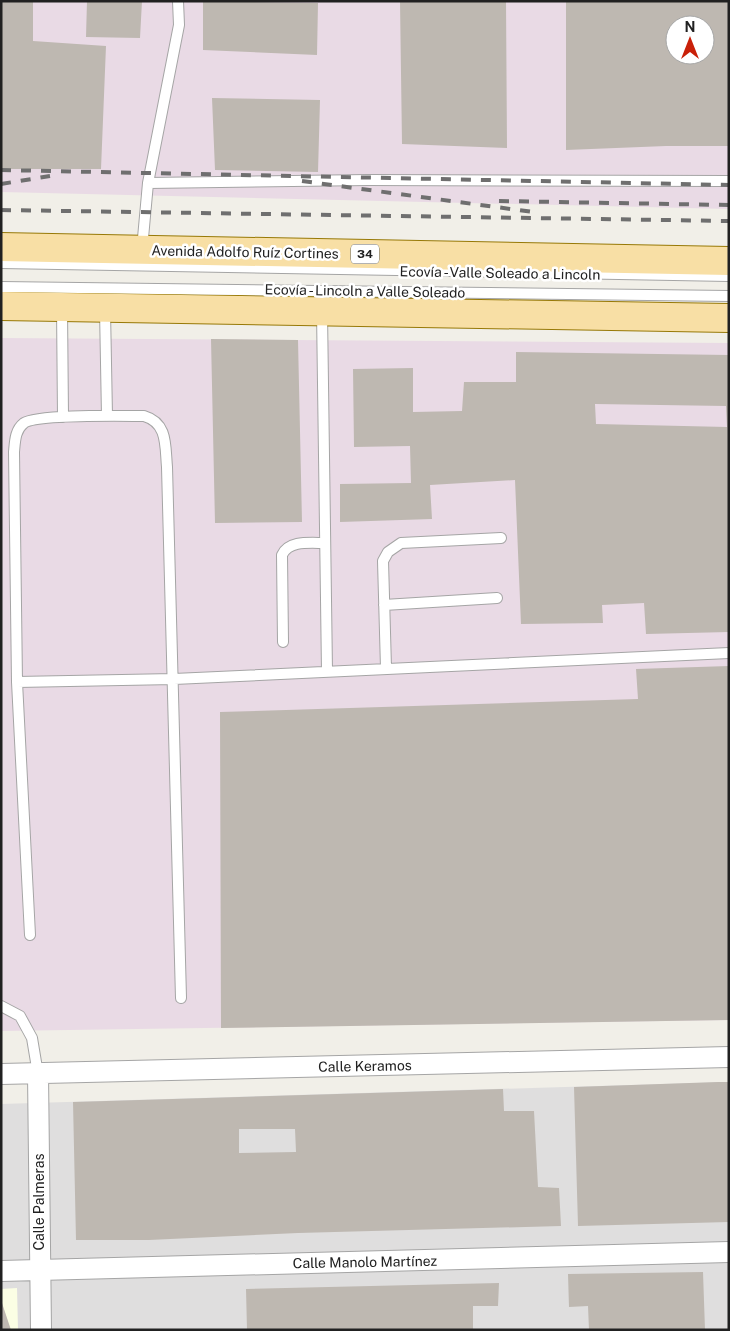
<svg xmlns="http://www.w3.org/2000/svg" width="730" height="1331" font-family="'Public Sans',sans-serif">
<rect width="100%" height="100%" fill="#f1efe8"/>
<path fill="#dfdede" d="M729 1082V1330H1V1104Z"/>
<path fill="#e9dae5" fill-rule="evenodd" d="M1 1H729V209L1 192ZM675 25H705V55H675Z
M1 338 729 343V1020L1 1031Z"/>
<path fill="#fbfee4" d="M17 1288 18 1330H1V1289Z"/>
<path fill="#beb8b1" fill-rule="evenodd" d="M1 1H33V41L106 46 101 169H1Z
M87 1H142L140 38 86 37Z
M203 1 318 3 317 55 203 50Z
M400 1H506L507 148 402 144Z
M566 1H729V146H666L566 150ZM675 25H705V55H675Z
M212 98 320 100 318 172 215 170Z
M211 339 298 340 302 522 215 523Z
M516 352 729 355V632L646 634 644 603 602 605 603 623 521 624 515 480 430 485 432 519 340 522V484L411 483 410 446 354 447 353 369 413 368V412L462 411 464 382H516ZM595 404 726 406 727 427 596 424Z
M729 666V1020L221 1028 220 712 638 699 636 669Z
M718 1082H729V1222L578 1226 574 1087Z
M503 1089 504 1111H534L538 1187 559 1188 561 1226 298 1233 149 1240H76L73 1102ZM239 1129H295L296 1152 239 1153Z
M703 1272 705 1330H589L588 1306 569 1307 568 1274Z
M499 1283 498 1306H473V1330H247L246 1289Z
M2 1303 11 1330H1Z"/>
<g fill="none" stroke-linecap="round" stroke-linejoin="round">
<defs>
<path id="service" d="M148 183 179 25 178 1
M142 249 148 183 368 180 729 181
M1 263 729 276
M1 287 729 296
M62 308 63 417
M105 310 107 416
M322 312 327 671
M384 605 497 598
M283 642 282 555C289 540 310 543 325 543
M386 668 383 561 388 552 401 543 501 538
M17 682 174 679 729 653
M30 935 17 682 14 452C15 441 15 430 24 423 37 414 123 416 144 416 168 423 165 446 167 467L181 998
M1 1006 20 1016 32 1038 38 1074"/>
<path id="minor" d="M1 1074 729 1057
M38 1074 41 1330
M1 1271 729 1252"/>
<path id="primary" d="M1 247 729 261
M1 306 729 318"/>
</defs>
<use href="#service" stroke="#a5a5a5" stroke-width="12"/>
<use href="#minor" stroke="#a5a5a5" stroke-width="22"/>
<use href="#primary" stroke="#977907" stroke-width="30"/>
<use href="#service" stroke="#fff" stroke-width="10"/>
<use href="#minor" stroke="#fff" stroke-width="20"/>
<use href="#primary" stroke="#f8dfa5" stroke-width="28"/>
<path stroke="#6f6f6f" stroke-width="4" stroke-dasharray="10 10" stroke-linecap="butt" d="M1 170 729 185
M302 181 533 212
M1 184 50 176
M499 201 729 205
M1 210 729 221"/>
</g>
<g text-anchor="middle" stroke-width="5" stroke-linejoin="round" paint-order="stroke">
<rect fill="#fff" stroke="#646464" stroke-width="1" x="351" y="244.5" width="28" height="19" rx="4"/>
<g font-size="12" font-weight="bold" fill="#212121">
<text x="365" y="258">34</text>
</g>
<g font-size="14" fill="#212121" stroke="#fff">
<text transform="translate(245 252) rotate(1)" y="5">Avenida Adolfo Ruíz Cortines</text>
<text transform="translate(500 273) rotate(1)" y="5">Ecovía - Valle Soleado a Lincoln</text>
<text transform="translate(365 291) rotate(1)" y="5">Ecovía - Lincoln a Valle Soleado</text>
<text transform="translate(365 1066) rotate(-1)" y="5">Calle Keramos</text>
<text transform="translate(39 1202) rotate(-90)" y="5">Calle Palmeras</text>
<text transform="translate(365 1262) rotate(-1)" y="5">Calle Manolo Martínez</text>
</g>
</g>
<rect width="730" height="1331" fill="none" stroke="#212121" stroke-width="5"/>
<g transform="translate(690 40)"><circle r="24" fill="#ffffff" stroke="#a6a6a6"/>
<path d="M0-4L9 19L0 12L-9 19Z" fill="#c92009"/>
<text y="-8" font-size="14" font-weight="bold" text-anchor="middle" fill="#212121">N</text>
</g>
</svg>
